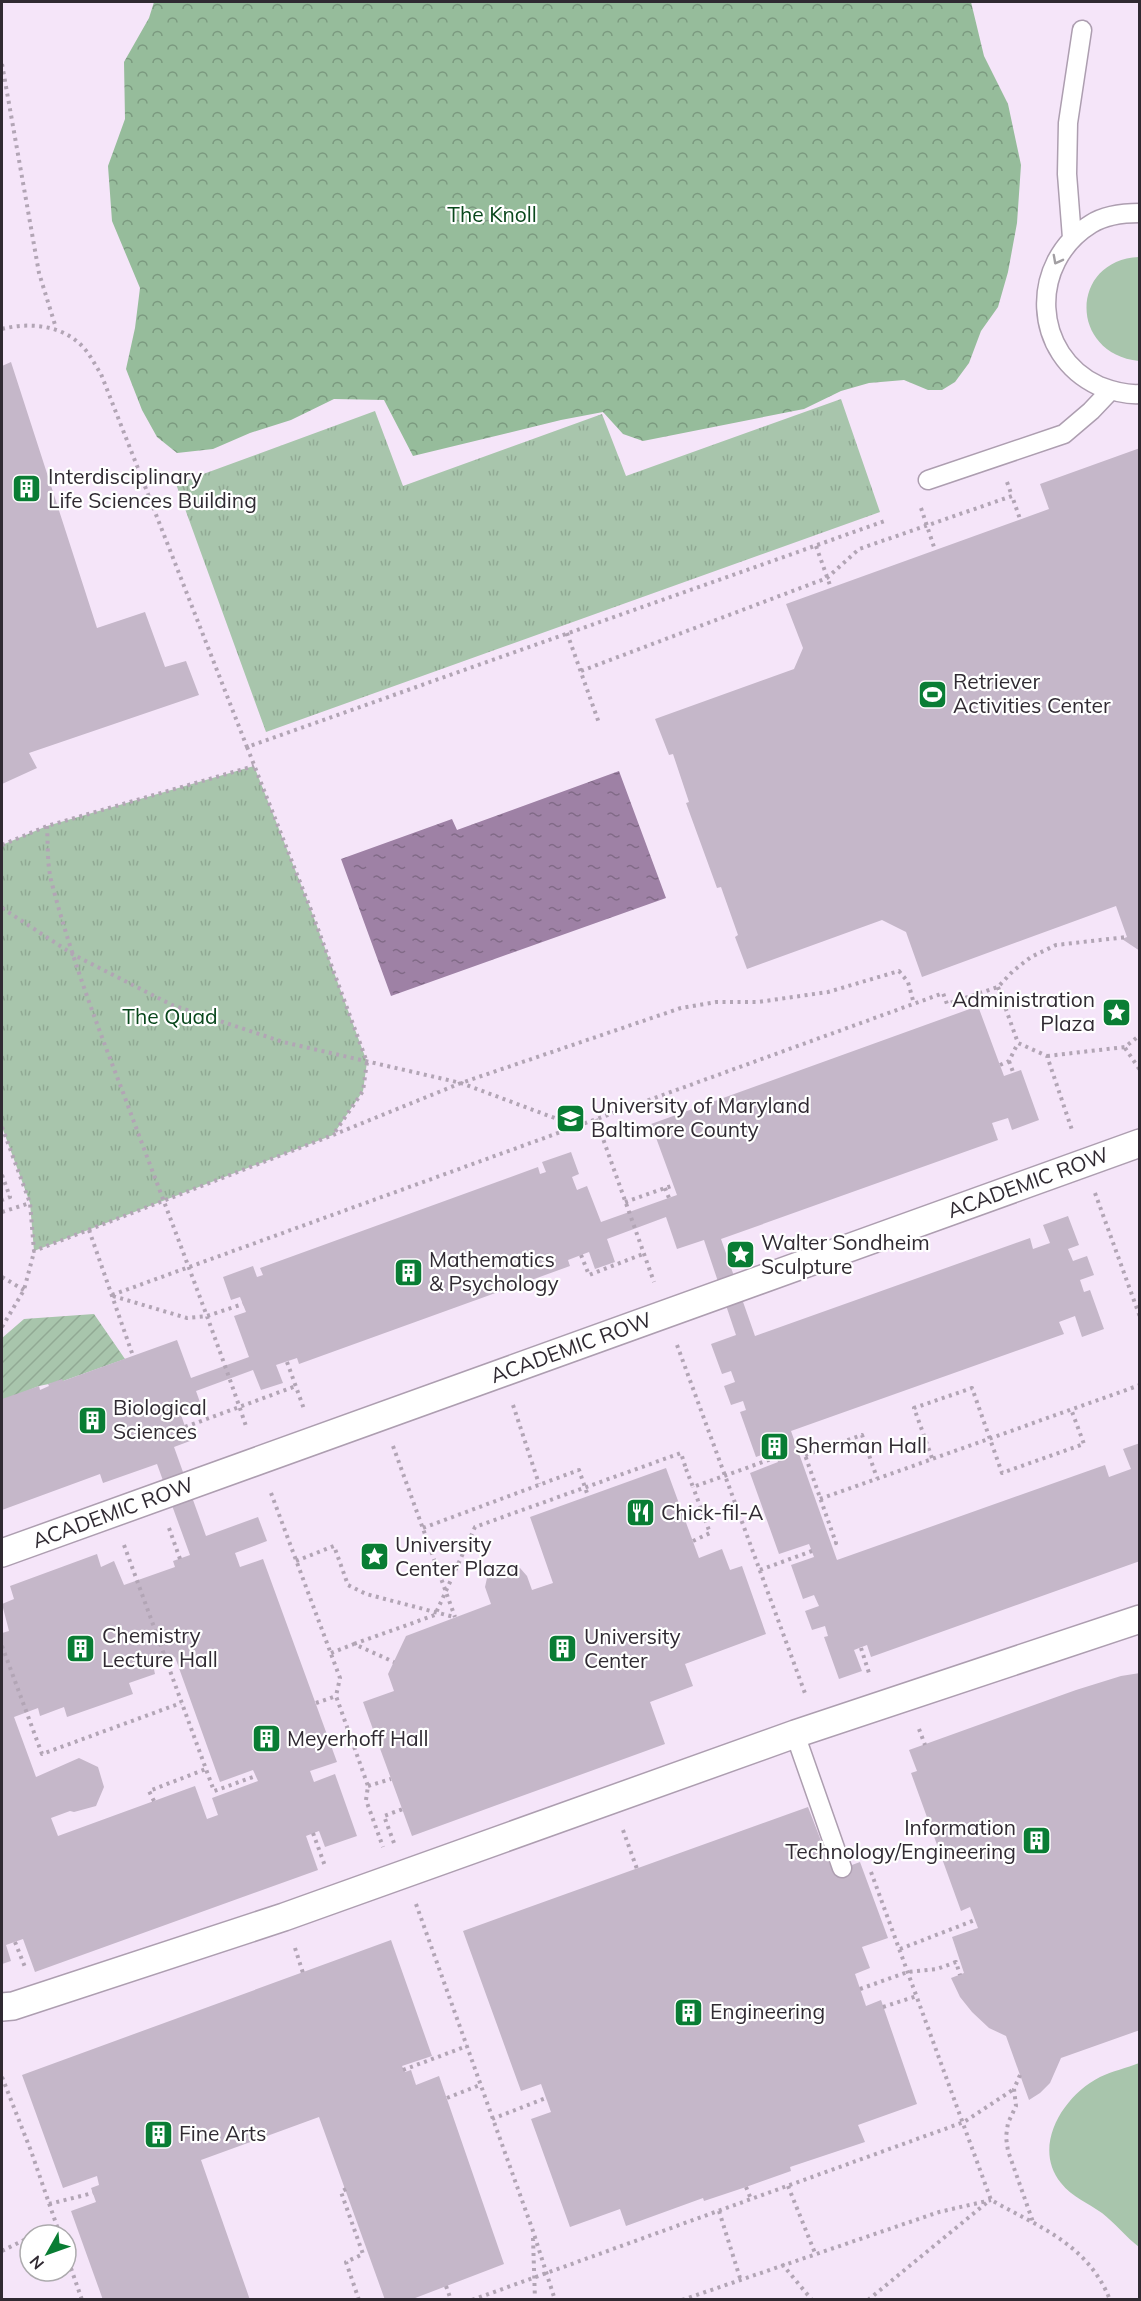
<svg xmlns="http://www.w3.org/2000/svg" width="1141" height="2301" font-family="Mulish,sans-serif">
<defs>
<pattern id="forest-crowns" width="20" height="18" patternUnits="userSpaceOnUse" patternTransform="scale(1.5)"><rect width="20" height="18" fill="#96bc9b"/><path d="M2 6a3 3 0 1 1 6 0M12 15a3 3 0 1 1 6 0" fill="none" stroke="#7b997f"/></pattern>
<pattern id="park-tufts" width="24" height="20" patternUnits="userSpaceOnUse" patternTransform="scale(1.5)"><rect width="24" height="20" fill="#a8c5ac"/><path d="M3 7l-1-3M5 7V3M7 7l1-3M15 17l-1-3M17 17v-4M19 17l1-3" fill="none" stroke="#91a994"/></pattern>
<pattern id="garden-furrows" width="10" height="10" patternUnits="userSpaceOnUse" patternTransform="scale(1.5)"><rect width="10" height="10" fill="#a8c5ac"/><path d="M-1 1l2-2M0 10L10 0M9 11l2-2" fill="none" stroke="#91a994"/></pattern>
<pattern id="water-ripples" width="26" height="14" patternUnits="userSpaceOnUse" patternTransform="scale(1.5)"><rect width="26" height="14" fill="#9e81a5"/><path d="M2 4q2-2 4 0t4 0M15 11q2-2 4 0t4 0" fill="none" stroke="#816a87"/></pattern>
</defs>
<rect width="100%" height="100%" fill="#f5e5f9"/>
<path fill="#a8c5ac" d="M1139 257H1140L1139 361C1068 353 1070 260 1139 257Z
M1139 2063H1140L1139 2247C1126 2237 1115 2223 1102 2213 1088 2203 1072 2197 1061 2183 1031 2146 1064 2095 1100 2077 1112 2071 1127 2068 1139 2063Z"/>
<path fill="url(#forest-crowns)" d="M154 2H971L984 56 1008 104 1021 165 1017 223 1008 272 998 307 981 331 969 363 955 382 942 390H928L904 380 869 383 841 391 804 409 643 441 623 434 603 412 561 420 413 456 384 400 334 399 291 420 250 433 213 449 177 453 157 437 142 410 126 369 135 328 140 288 112 221 108 166 125 119 124 62 149 18Z"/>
<path fill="url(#park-tufts)" d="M841 399 880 512 266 732 176 484 375 411 403 486 602 414 626 476Z
M254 766 311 910 367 1062 363 1091 333 1135 34 1251 30 1203 2 1127V845L47 826Z"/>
<path fill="url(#garden-furrows)" d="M94 1314 125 1359 63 1381 39 1386 2 1401V1338L24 1319Z"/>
<path fill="url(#water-ripples)" d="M619 771 666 898 391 996 341 859 452 819 457 830Z"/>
<path fill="#c5b7c9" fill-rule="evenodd" d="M11 362 97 628 145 612 165 667 186 661 199 695 29 753 37 768 2 784V366Z
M1140 448V951L1122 939 1127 937 1116 906 922 977 906 932 882 920 747 969 735 937 738 935 721 887 717 888 686 803 689 802 673 754 669 755 655 719 794 669 803 648 786 604 1049 509 1040 484Z
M978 1006 1004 1076 1021 1070 1039 1120 1012 1130 1008 1118 992 1123 998 1140 721 1239 755 1336 1030 1238 1033 1249 1050 1243 1043 1225 1068 1216 1079 1245 1068 1249 1073 1261 1087 1256 1094 1275 1080 1280 1084 1292 1090 1290 1104 1329 1082 1337 1075 1316 1059 1322 1064 1334 791 1431 837 1560 1105 1465 1109 1477 1131 1469 1123 1449 1140 1443V1561L871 1657 867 1645 854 1650 862 1671 839 1679 824 1637 828 1636 825 1626 812 1630 805 1611 819 1606 814 1595 803 1599 791 1565 814 1557 809 1544 779 1554 750 1473 778 1462 774 1450 756 1457 740 1412 746 1410 743 1401 731 1405 724 1386 735 1382 731 1371 722 1374 711 1344 736 1335 704 1240 677 1249 666 1217 607 1239 615 1262 595 1269 589 1252 568 1260 570 1266 299 1364 297 1358 276 1365 283 1383 261 1390 253 1370 196 1391 201 1405 180 1412 190 1441 174 1447 206 1536 258 1517 267 1541 235 1553 240 1567 263 1559 337 1762 310 1771 314 1782 335 1774 357 1836 325 1847 319 1831 306 1836 318 1870 35 1972 23 1939 6 1945 11 1961 2 1964V1633L9 1631 2 1604 14 1599 10 1586 97 1554 101 1567 114 1561 124 1585 175 1567 173 1561 190 1555 157 1464 103 1483 100 1474 2 1510V1399L39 1386 40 1390 49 1386 48 1384 62 1379 63 1381 177 1340 191 1378 249 1357 234 1316 246 1312 240 1297 231 1300 223 1277 253 1266 257 1277 263 1275 260 1268 538 1167 540 1174 546 1172 542 1162 571 1152 579 1174 572 1177 577 1190 587 1186 601 1222 677 1195 651 1124ZM175 1657 220 1782 253 1770 258 1781 212 1798 218 1815 207 1819 195 1786 58 1836 51 1818 70 1811 74 1812 96 1806 104 1787 98 1767 79 1758 36 1777 14 1717 38 1708 40 1716 64 1707 67 1717 133 1694 129 1683 155 1674 153 1665Z
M666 1468 699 1558 722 1549 730 1570 742 1566 766 1634 685 1664 693 1686 650 1702 665 1744 412 1836 363 1702 394 1691 388 1674 406 1636 491 1604 485 1587 487 1578 492 1571 500 1566 510 1565 520 1568 527 1576 532 1590 553 1583 530 1517Z
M1140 1673V2030L1061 2058 1050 2083 1040 2093 1029 2100 1006 2036 989 2028 972 2012 960 1997 951 1978 964 1973 952 1937 978 1928 970 1907 961 1911 911 1773 917 1771 909 1750 1076 1690 1121 1676Z
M808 1807 833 1872 860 1862 888 1938 862 1947 870 1968 855 1974 866 2006 881 2000 917 2104 858 2125 865 2142 790 2167 791 2171 746 2187 704 2201 703 2198 626 2226 620 2209 570 2227 531 2119 551 2112 541 2084 521 2091 463 1931Z
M391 1940 432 2056 402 2066 405 2072 411 2070 416 2085 439 2076 504 2264 410 2300H385L319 2117 201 2160 250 2300H103L71 2211 96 2202 91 2188 99 2185 97 2176 63 2188 22 2075Z"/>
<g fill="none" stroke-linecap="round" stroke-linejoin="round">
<defs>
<path id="service" d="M1140 213C1123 213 1105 215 1091 224 1028 263 1032 355 1099 386 1112 391 1126 395 1140 394
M1072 238 1067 174 1068 123 1082 30
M928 480 1064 434 1091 411 1110 391
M795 1734 842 1868"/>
<path id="pedestrian" d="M2 1553 1140 1143
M2 2007 13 2006 284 1917 795 1734 1140 1619"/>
</defs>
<use href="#service" stroke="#ad9eb0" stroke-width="21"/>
<use href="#pedestrian" stroke="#ad9eb0" stroke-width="30"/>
<path stroke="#b2a5b5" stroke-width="4" stroke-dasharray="3 4.5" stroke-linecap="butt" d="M2 64 39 273 56 328
M2 329C29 322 62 325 82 346 90 354 95 365 101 374L247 747 885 521
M1007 482 1012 496
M921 508 935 550
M816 546 831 588
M567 633 599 723
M581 671 827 578 859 549 1012 496 1020 519
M247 747 311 910 367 1062 363 1091 333 1135
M47 826C48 843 47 863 51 880 69 950 95 1020 121 1087 163 1201 208 1314 247 1429
M2 845 47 826 254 766
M2 908 74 955 172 1005 283 1042 461 1083 576 1126
M998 987 1018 1043 1047 1056 1073 1133
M1125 1048 1140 1070
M1047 1056 1125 1047 1140 1035
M1009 1061 1013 1072
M1000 1065 1009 1061 1018 1043
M596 1119 654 1282
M2 1127 30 1203 34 1251 333 1135 461 1083 681 1008 716 1002H758L828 992 899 971 908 982 914 1004
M2 1175 10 1197 2 1200
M665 1188 669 1198
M1095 1193 1140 1317
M625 1202 674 1185
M2 1212 30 1203
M89 1230 133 1356
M581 1255 589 1275 643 1254
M2 1277 24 1290
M112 1295 938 995 943 993 947 1004 998 987 1013 971 1031 957 1056 945 1127 937
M113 1296 187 1318 207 1316 243 1304
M2 1327 24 1290 34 1252
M677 1345 806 1696
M287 1362 304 1409
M513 1405 539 1484
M185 1427 296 1386
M393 1446 455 1617
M797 1450 802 1448 805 1455 836 1543 831 1544
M805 1455 862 1435 877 1478
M932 1458 914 1408 972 1388 1002 1473 1084 1444 1071 1409
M686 1469 693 1487 777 1457
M271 1493 340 1678 336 1696 368 1786 366 1800 383 1847
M820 1499 1140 1385
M169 1528 180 1559
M423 1528 579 1470 588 1496
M693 1541 710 1533 693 1487
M124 1545 214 1791 256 1776
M296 1561 334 1546 348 1585 366 1594 454 1617
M760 1570 812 1551
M2 1646 42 1754 181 1703
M861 1648 869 1673
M331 1653 354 1644 394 1662
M316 1703 336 1696
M919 1729 925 1745
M368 1786 391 1779
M154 1801 149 1791 206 1769
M623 1830 637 1869
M313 1833 325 1866
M394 1843 384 1816 403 1809
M871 1872 991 2200C1039 2227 1088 2244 1110 2300
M416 1904 533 2231 555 2300
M15 1942 25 1967
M295 1948 303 1973
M900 1949 975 1920
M860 1989 908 1972 937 1969 956 1962 960 1975
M883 2007 917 1996
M403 2070 467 2046
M1020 2075 1014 2089 1016 2106 1008 2123 1006 2137 1008 2151 1033 2222
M2 2077 31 2151 60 2235
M447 2098 480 2085
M492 2119 546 2098
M788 2186 815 2253
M746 2187 751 2199
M346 2189 341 2192 363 2254 346 2262 359 2300
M49 2204 93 2193
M719 2211 740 2278
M37 2235 58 2228
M533 2238 535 2300
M2 2251 30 2237
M66 2254 82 2300
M782 2264 812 2300
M446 2286 451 2300
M472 2300 964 2122 1014 2089
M682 2300 939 2212 991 2200
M868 2300 990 2200"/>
<use href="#service" stroke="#fff" stroke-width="18"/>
<use href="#pedestrian" stroke="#fff" stroke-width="27"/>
<path stroke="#b2a5b5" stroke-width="4" stroke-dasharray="3 4.5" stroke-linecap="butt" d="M354 1644 435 1615 475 1527 681 1453 686 1469"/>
</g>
<defs><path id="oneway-chevron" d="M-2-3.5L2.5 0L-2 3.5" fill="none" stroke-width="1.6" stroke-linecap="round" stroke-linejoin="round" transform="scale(1.5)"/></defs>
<use stroke="#a29fa3" href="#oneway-chevron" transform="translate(1057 260) rotate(118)"/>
<defs>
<symbol id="building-square" viewBox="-11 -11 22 22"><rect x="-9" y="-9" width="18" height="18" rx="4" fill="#097d34" stroke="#fff"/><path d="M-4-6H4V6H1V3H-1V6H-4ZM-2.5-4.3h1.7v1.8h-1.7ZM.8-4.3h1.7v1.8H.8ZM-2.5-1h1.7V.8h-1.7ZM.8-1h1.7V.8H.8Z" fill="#fff"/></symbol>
<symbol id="stadium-square" viewBox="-11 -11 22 22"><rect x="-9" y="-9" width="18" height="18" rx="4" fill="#097d34" stroke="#fff"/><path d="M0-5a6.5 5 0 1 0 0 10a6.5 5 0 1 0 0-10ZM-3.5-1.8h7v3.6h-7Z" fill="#fff"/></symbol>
<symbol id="sight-square" viewBox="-11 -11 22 22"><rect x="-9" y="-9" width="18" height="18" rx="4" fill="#097d34" stroke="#fff"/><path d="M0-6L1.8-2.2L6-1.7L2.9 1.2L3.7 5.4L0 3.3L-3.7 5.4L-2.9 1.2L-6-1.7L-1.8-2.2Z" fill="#fff"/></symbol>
<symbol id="university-square" viewBox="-11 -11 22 22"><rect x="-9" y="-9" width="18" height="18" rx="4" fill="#097d34" stroke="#fff"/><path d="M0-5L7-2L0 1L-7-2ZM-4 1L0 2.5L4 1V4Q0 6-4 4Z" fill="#fff"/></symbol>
<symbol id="restaurant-square" viewBox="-11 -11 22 22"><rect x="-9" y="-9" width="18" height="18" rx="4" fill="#097d34" stroke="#fff"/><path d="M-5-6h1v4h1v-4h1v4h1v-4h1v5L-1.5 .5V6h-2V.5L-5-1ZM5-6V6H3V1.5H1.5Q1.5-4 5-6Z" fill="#fff"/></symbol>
</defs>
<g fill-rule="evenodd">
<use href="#building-square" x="10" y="472" width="33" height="33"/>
<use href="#stadium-square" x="916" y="678" width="33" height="33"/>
<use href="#sight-square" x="1100" y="996" width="33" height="33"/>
<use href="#university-square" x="554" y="1102" width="33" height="33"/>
<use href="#sight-square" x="724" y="1238" width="33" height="33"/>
<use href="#building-square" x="392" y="1256" width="33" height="33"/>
<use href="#building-square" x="76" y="1404" width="33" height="33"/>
<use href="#building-square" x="758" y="1430" width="33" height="33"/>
<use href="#restaurant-square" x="624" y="1496" width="33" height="33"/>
<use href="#sight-square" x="358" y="1540" width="33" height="33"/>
<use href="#building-square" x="64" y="1632" width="33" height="33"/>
<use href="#building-square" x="546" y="1632" width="33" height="33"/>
<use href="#building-square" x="250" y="1722" width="33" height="33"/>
<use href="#building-square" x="1020" y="1824" width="33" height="33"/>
<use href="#building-square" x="672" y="1996" width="33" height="33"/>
<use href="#building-square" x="142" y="2118" width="33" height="33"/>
</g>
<g text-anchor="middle" stroke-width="4.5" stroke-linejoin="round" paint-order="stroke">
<g font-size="21" fill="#09471c" stroke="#fff">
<text x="492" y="222">The Knoll</text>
<text x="170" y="1024">The Quad</text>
</g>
<g font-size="21" fill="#302a32" stroke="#fff" text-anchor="start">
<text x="48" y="484">Interdisciplinary<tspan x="48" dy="24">Life Sciences Building</tspan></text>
<text x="953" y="689">Retriever<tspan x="953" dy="24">Activities Center</tspan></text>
<text x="1095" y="1007" text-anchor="end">Administration<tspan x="1095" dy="24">Plaza</tspan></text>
<text x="591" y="1113">University of Maryland<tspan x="591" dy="24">Baltimore County</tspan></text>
<text x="761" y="1250">Walter Sondheim<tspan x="761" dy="24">Sculpture</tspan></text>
<text x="429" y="1267">Mathematics<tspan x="429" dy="24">&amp; Psychology</tspan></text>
<text x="113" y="1415">Biological<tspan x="113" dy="24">Sciences</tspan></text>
<text x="795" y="1453">Sherman Hall</text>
<text x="661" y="1520">Chick-fil-A</text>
<text x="395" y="1552">University<tspan x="395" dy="24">Center Plaza</tspan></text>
<text x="102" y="1643">Chemistry<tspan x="102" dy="24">Lecture Hall</tspan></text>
<text x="584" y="1644">University<tspan x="584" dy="24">Center</tspan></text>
<text x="287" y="1746">Meyerhoff Hall</text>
<text x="1016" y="1835" text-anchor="end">Information<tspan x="1016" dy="24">Technology/Engineering</tspan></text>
<text x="710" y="2019">Engineering</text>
<text x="179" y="2141">Fine Arts</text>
</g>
<g font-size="21" fill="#302a32" stroke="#fff">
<text transform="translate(1028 1183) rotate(-20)" y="7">ACADEMIC ROW</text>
<text transform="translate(571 1348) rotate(-20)" y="7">ACADEMIC ROW</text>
<text transform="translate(113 1513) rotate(-20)" y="7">ACADEMIC ROW</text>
</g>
</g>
<rect width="1141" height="2301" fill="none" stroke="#302a32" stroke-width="6"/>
<g transform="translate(48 2253) rotate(230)"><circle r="28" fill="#ffffff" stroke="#acaaad" stroke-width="1.5"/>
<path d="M0-4.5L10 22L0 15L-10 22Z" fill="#097d34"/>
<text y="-9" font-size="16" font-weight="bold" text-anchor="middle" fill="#302a32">N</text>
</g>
</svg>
